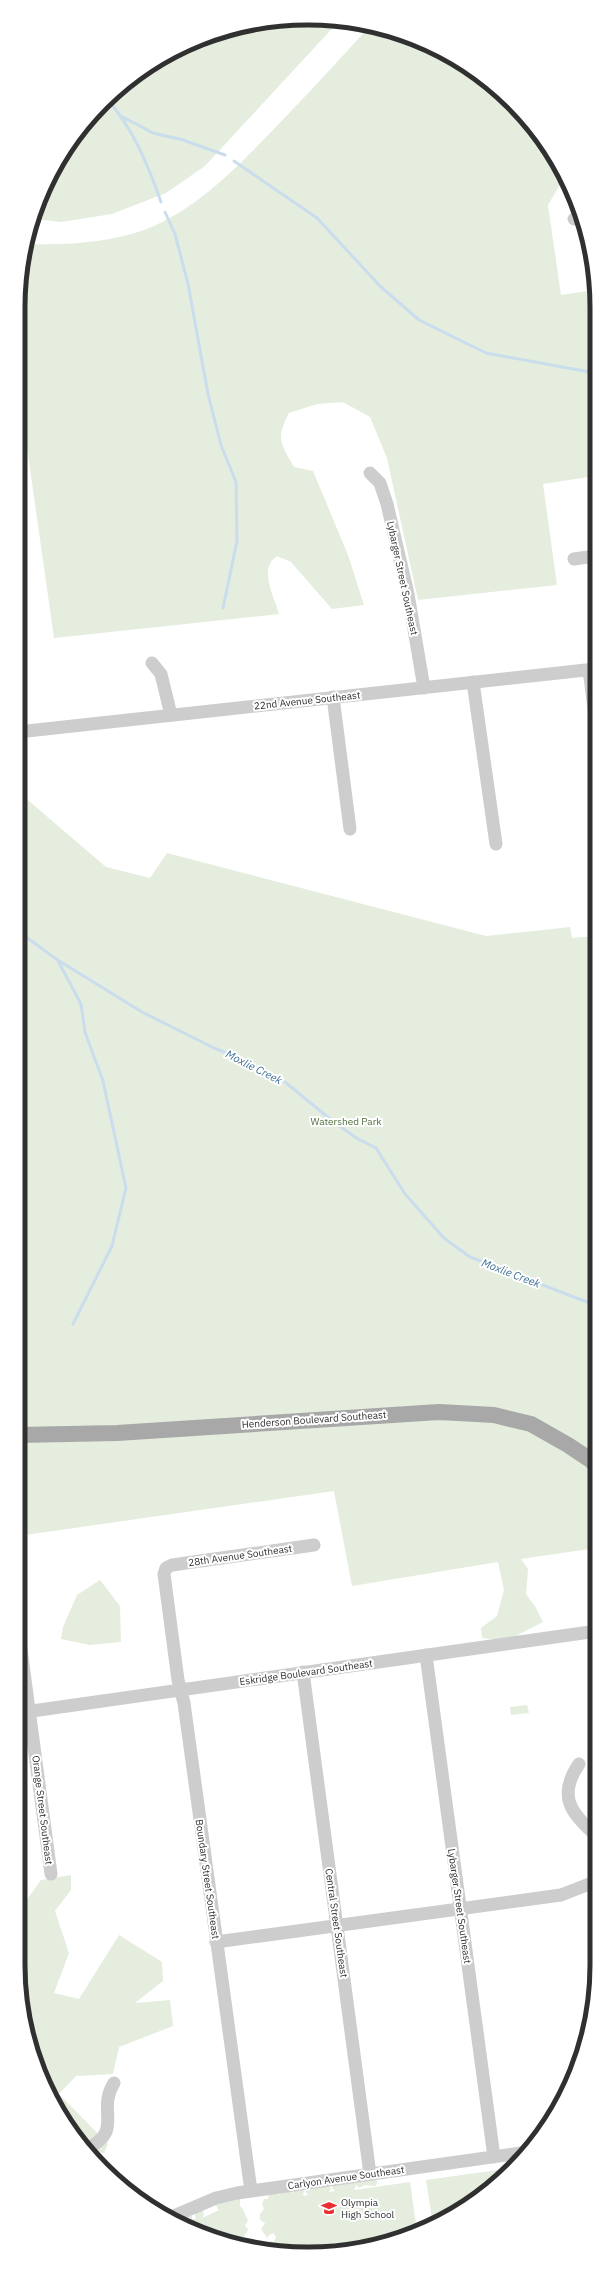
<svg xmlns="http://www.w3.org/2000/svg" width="615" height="2272" font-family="'IBM Plex Sans',sans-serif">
<rect width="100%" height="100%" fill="#fff"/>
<path fill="#e5edde" d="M307 18 339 21 205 166 166 193 112 214 61 222 33 219C63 120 150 46 250 24 268 20 289 20 307 18Z
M370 26 436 48 512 103 565 176 548 205 561 295 595 290V476L543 484 557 585 418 600 387 458 370 417 343 402 317 404 289 413C276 438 280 443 294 467L313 471 348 555 364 605 332 609 291 562 277 556C258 568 274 596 279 614L54 638 18 384V307L26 244C68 245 114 243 154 226 203 203 236 168 273 130 306 96 338 61 370 26Z
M18 795H22L106 867 150 878 167 853 486 936 570 927 572 938 596 936V1548L521 1559 528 1569 526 1594 536 1608 543 1622 506 1641 482 1638 481 1628 497 1616 504 1590 498 1562 352 1586 334 1491 18 1536Z
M100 1580 120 1606 121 1642 90 1645 61 1639 63 1627 77 1595Z
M527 1705 529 1713 511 1715 510 1707Z
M71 1875V1890L55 1911 69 1953 54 1993 79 1999 119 1935 162 1962 163 1981 135 2003 170 2000 173 2026 119 2047 113 2074 76 2076 59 2094 108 2144 104 2153 87 2150 40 2075 24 2021 18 1965V1912L41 1880Z
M511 2168 484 2194 433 2225 426 2180Z
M374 2177 377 2182 376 2186 365 2185 359 2188 356 2185 354 2190 410 2182 417 2231 383 2244 288 2253 271 2250 269 2241 274 2242 276 2237 273 2233 268 2236V2239L261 2229 265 2223 260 2220V2214L264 2209 262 2204 264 2199H268L269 2195 274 2192 279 2195 282 2190 288 2189 293 2193 295 2188 300 2187 304 2191 303 2196 308 2195 306 2192 308 2186 326 2183 331 2189 329 2192 335 2191 332 2188 333 2182 352 2179 354 2183H357L359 2179Z
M240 2197V2206L243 2209 248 2221 245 2225 248 2230 243 2238 244 2243 240 2245 232 2244 183 2225 188 2222 185 2219 187 2215 192 2216V2219H196L194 2212 198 2209 203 2211 204 2215 202 2218 219 2210 217 2208 216 2202 228 2199V2203V2200Z"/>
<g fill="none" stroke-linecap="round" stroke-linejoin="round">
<path stroke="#cadded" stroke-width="3" d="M107 99C133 128 148 165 161 202
M123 117 153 133 183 140 225 155
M234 161 317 218 380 286 419 320 486 353 595 373
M165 212 175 234 188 284 208 394 221 445 236 482 237 541 223 608
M18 931 56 959 142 1012 214 1048 242 1059 285 1082 335 1123 358 1139 376 1148 405 1194 444 1238 470 1257 587 1302
M57 959 81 1004 85 1032 103 1081 126 1188 112 1246 73 1324"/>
<path stroke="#cdcdcd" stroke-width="13" d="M574 219H579
M370 473 380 483 387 504 408 594 424 688
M574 559 595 556
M152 663 161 674 171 715
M589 670 595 716
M473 682 496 844
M333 697 350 829
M18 732 595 669
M18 1627 51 1874
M426 1655 494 2157
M303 1672 370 2174
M18 1713 597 1631
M579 1764C557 1796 571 1814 597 1836
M216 1942 561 1895 597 1881
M86 2149C125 2131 96 2111 114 2083
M251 2191 184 1703 178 1680 164 1574 166 1568 172 1565 314 1545
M169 2218 216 2198 237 2193 528 2152"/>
<path stroke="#a8a8a8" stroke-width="16" d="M18 1435 117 1433 439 1412 494 1415 531 1424 568 1445 592 1461 596 1467"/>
</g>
<defs>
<symbol id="school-bare" viewBox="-9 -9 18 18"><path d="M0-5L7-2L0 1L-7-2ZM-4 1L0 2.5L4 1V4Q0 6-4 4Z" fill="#e83032" stroke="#fff" stroke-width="2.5" paint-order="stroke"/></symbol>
</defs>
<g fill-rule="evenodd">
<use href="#school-bare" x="318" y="2197" width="22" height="22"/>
</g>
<g text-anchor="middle" stroke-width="4" stroke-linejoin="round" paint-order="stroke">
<g font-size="10" fill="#303030" stroke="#fff">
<text transform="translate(403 578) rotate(78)" y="4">Lybarger Street Southeast</text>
<text transform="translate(307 700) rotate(-6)" y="4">22nd Avenue Southeast</text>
<text transform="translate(314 1419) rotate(-4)" y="4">Henderson Boulevard Southeast</text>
<text transform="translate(240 1555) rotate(-8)" y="4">28th Avenue Southeast</text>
<text transform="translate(306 1672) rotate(-8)" y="4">Eskridge Boulevard Southeast</text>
<text transform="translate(43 1810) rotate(83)" y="4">Orange Street Southeast</text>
<text transform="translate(208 1879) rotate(82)" y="4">Boundary Street Southeast</text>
<text transform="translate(460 1906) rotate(82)" y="4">Lybarger Street Southeast</text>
<text transform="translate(337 1923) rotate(82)" y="4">Central Street Southeast</text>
<text transform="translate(346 2177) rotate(-8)" y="4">Carlyon Avenue Southeast</text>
</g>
<g font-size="10" fill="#506d3c" stroke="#fff">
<text x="346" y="1125">Watershed Park</text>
</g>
<g font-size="10" fill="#303030" stroke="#fff" text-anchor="start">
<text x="341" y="2206">Olympia<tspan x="341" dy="12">High School</tspan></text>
</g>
<g font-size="11" font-style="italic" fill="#3c6c94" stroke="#fff">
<text transform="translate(254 1067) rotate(27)" y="4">Moxlie Creek</text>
<text transform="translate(511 1273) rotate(21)" y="4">Moxlie Creek</text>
</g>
</g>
<path d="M0 0H615V2272H0ZM307 25H308A282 282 0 0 1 590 307V1965A282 282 0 0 1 308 2247H307A282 282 0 0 1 25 1965V307A282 282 0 0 1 307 25Z" fill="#fff" fill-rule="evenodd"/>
<path fill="none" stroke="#303030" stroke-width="5" d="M307 25H308A282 282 0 0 1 590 307V1965A282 282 0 0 1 308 2247H307A282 282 0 0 1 25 1965V307A282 282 0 0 1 307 25Z"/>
</svg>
